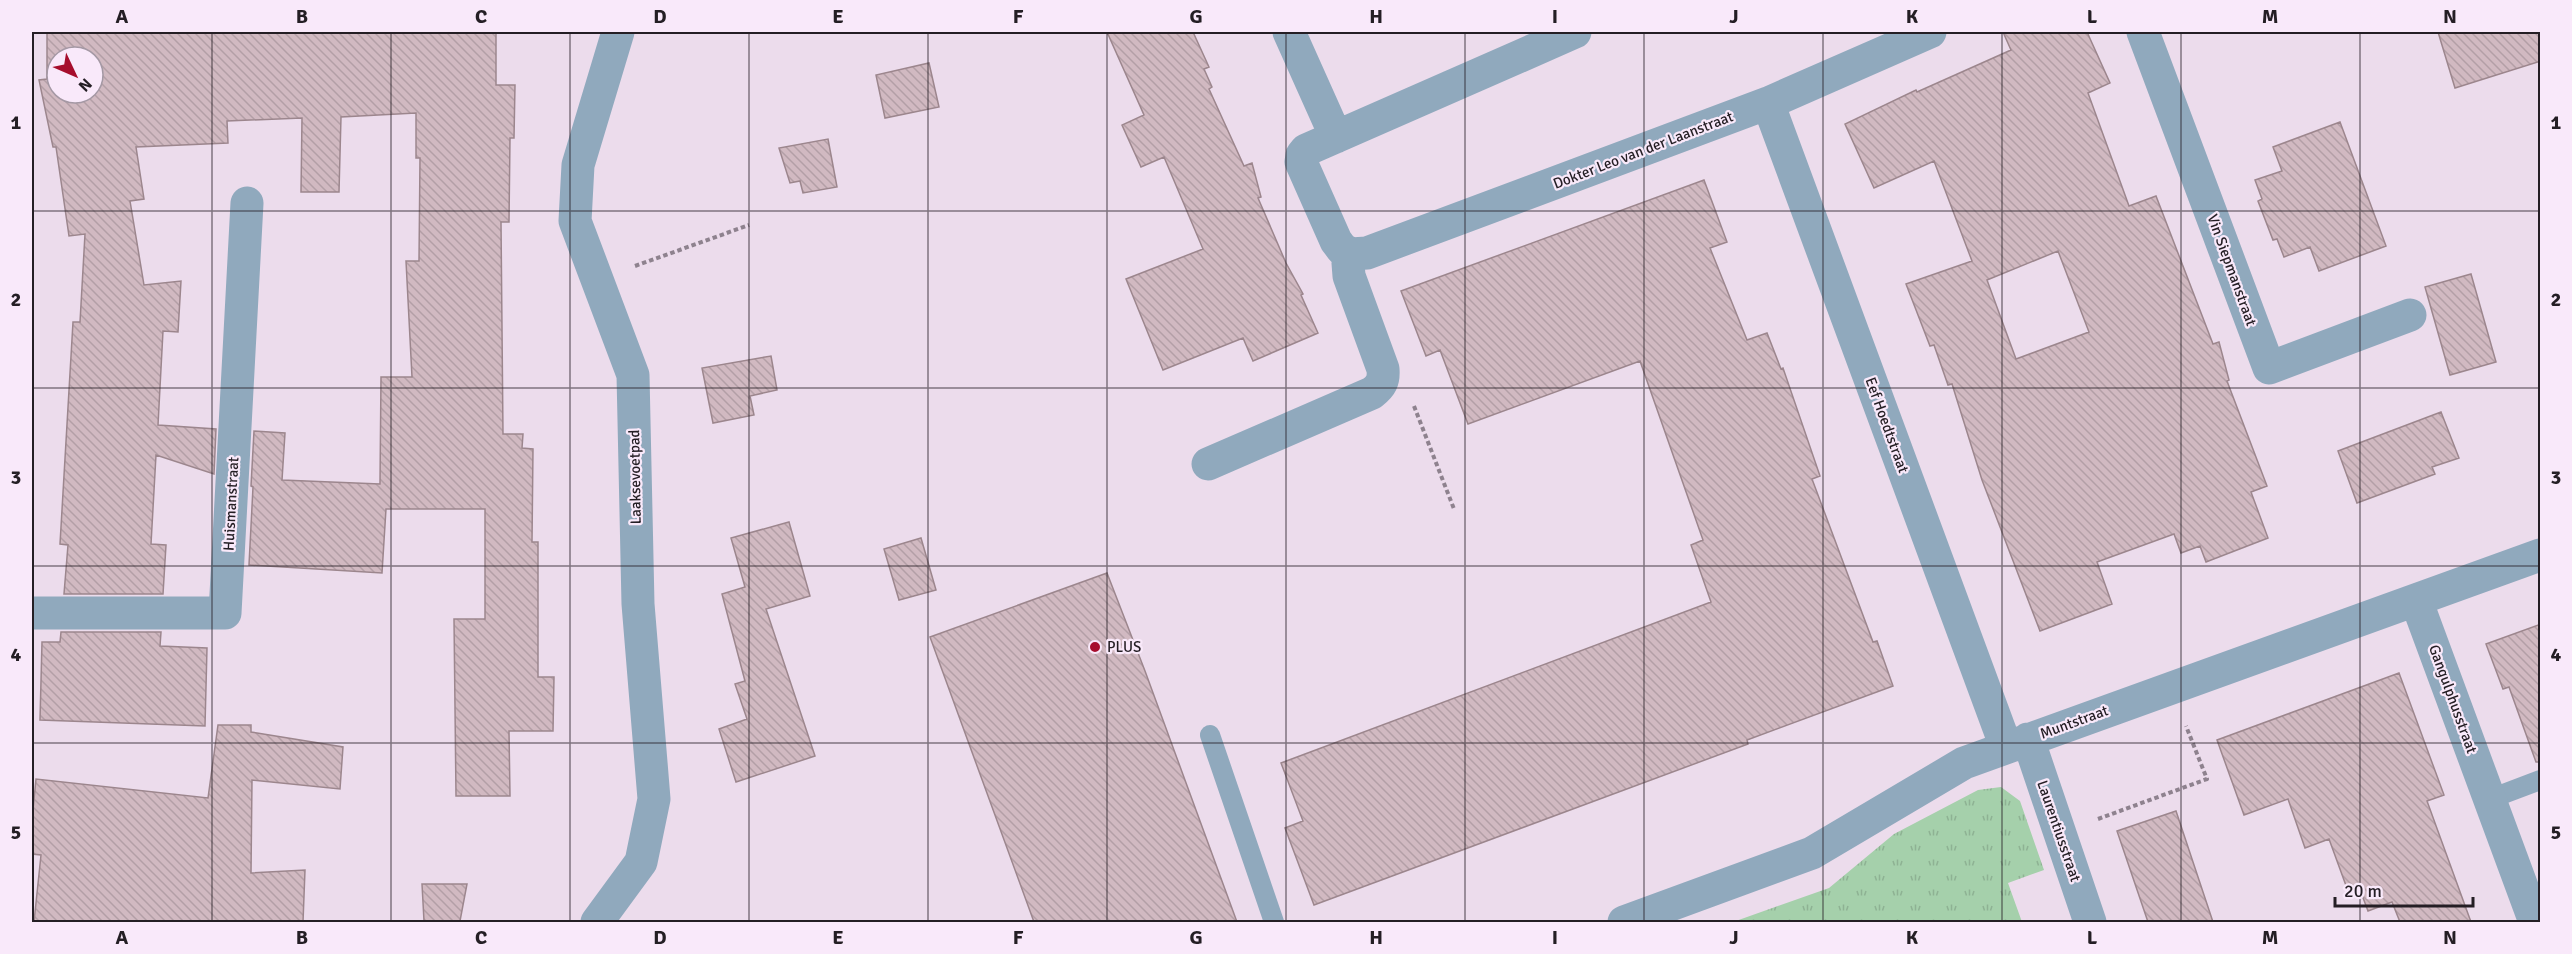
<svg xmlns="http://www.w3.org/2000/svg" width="2572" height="954" font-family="Signika,sans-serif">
<defs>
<pattern id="grass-tufts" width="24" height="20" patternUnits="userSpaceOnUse" patternTransform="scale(1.5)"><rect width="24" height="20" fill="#a5d0ab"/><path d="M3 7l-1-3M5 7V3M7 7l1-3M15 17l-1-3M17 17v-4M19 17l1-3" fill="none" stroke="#8eb293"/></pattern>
<pattern id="building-back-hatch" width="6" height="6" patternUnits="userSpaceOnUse" patternTransform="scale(1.5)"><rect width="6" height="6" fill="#d1b9c1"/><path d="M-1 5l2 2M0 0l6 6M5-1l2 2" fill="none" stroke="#b39fa6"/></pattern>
</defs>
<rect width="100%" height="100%" fill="#ecdcec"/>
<path fill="url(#grass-tufts)" d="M2001 787 2020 801 2044 870 2008 883 2022 922H1733L1829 888 1894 834 1978 790Z"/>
<path fill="url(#building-back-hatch)" stroke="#9c868d" stroke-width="1.5" fill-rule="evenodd" d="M47 32H496V85H515L514 138H510L509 222H501L503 434H523L522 448 533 449 532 542H538V677H554L553 731H509L510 796H456L454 619H485V509H386L382 573 249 565 253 487 251 486 254 431 285 433 282 480 380 484 381 377H412L406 261H419L420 158H416V113L341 117 339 192H301L302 118 227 121 228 143 136 147 144 199 130 201 144 285 181 281 178 332 163 331 158 425 216 429 214 474 156 455 151 544 166 545 163 594H64L68 545 60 544 73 322H80L85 234 69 236 56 147H53L39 80 47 79ZM57 57H93V93H57Z
M1107 32H1193L1209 67 1204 69 1212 87 1209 89 1244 166 1252 163 1261 197 1258 198 1286 263 1303 294 1301 295 1318 333 1253 361 1243 338 1163 370 1126 279 1203 249 1164 157 1141 167 1122 125 1144 115Z
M2003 32 2043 33 2087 32 2110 83 2088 93 2129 206 2156 196 2213 344 2219 342 2229 380 2227 381 2267 486 2251 492 2268 538 2206 562 2200 546 2181 553 2174 534 2097 562 2112 604 2040 631 1982 480 1952 384 1948 385 1934 345 1930 346 1906 284 1972 261 1934 161 1874 188 1845 124 1916 90 1917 92 2011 50ZM2058 251 2089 332 2016 359 1987 280Z
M2438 32H2541V61L2455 88Z
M929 63 939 107 885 118 876 75Z
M2340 122 2386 246 2319 271 2310 247 2284 257 2277 239 2273 240 2258 201 2262 199 2255 180 2282 171 2273 147Z
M828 139 837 187 803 193 800 181 790 183 779 148Z
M1704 180 1727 242 1710 248 1747 340 1767 333 1781 369 1783 368 1820 476 1812 479 1873 642 1877 641 1893 686 1747 740 1748 744 1314 905 1285 828 1303 821 1281 763 1711 602 1691 545 1703 540 1640 361 1468 424 1440 350 1426 356 1401 291Z
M2471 274 2496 362 2450 375 2425 287Z
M771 356 777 390 750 396 754 415 713 423 702 368Z
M2441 412 2459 458 2432 467 2435 474 2357 503 2338 451Z
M789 522 810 596 766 609 815 756 736 782 719 729 747 719 735 684 745 681 722 594 745 587 731 538Z
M921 538 936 590 899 600 884 549Z
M1107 573 1145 671 1237 922H1034L930 637Z
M2541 624V762H2536L2509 687 2503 689 2486 644Z
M61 632H161L160 646 207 648 205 726 40 720 42 642H60Z
M2399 673 2444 795 2427 801 2471 922H2400L2392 902 2368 911 2359 887 2348 891 2329 839 2305 848 2288 799 2244 815 2217 740Z
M218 725H251V732L343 747 340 789 252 780 251 873 305 870 303 922H34L41 855 32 854V820L36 779 208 798Z
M2176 811 2213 922H2148L2117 831Z
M422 884H467L460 921H424Z"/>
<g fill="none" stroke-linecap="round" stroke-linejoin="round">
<path stroke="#8e828e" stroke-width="4" stroke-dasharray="4.5 3" stroke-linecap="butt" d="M635 266 749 225
M1414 406 1454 509
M2098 819 2207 779 2186 726"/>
<path stroke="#90a9bd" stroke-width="20" d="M1210 735 1274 922
M2490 799 2540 780"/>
<path stroke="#90a9bd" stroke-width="33" d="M1289 32 1336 137
M2143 32 2269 368 2410 315
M1768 103 2006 747
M1351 254 1367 253 1768 103 1930 32
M1208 464 1372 393C1381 386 1384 381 1383 369L1349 276 1348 263 1351 254 1342 249 1336 241 1301 162 1302 155 1306 150 1575 32
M2416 600 2535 922
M32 613H225L247 203
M2028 739 2090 922
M597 922 641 862 654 799 638 604 633 375 575 221 578 165 618 32
M1624 922 1812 853 1964 763 2540 555"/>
</g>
<path fill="none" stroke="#241e24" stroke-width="1.5" stroke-opacity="0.55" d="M212 32V922M391 32V922M570 32V922M749 32V922M928 32V922M1107 32V922M1286 32V922M1465 32V922M1644 32V922M1823 32V922M2002 32V922M2181 32V922M2360 32V922M32 211H2540M32 388H2540M32 566H2540M32 743H2540"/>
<circle fill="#a60d2c" stroke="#f9e9fa" stroke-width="2" cx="1095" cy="647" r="6"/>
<g text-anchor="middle" stroke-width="4.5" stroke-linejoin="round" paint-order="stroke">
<g font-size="15" fill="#241e24" stroke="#f9e9fa">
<text transform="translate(1643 150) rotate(-21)" y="5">Dokter Leo van der Laanstraat</text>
<text transform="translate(2232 270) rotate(70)" y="5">Vin Siepmanstraat</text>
<text transform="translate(1887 425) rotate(70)" y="5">Eef Hoedtstraat</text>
<text transform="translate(635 477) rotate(-91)" y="5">Laaksevoetpad</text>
<text transform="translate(231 504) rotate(-87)" y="5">Huismanstraat</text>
<text transform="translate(2453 699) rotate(70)" y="5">Gangulphusstraat</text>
<text transform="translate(2074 722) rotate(-20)" y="5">Muntstraat</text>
<text transform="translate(2059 831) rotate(71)" y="5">Laurentiusstraat</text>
</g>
<g font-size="15" fill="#241e24" stroke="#f9e9fa" text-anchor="start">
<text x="1107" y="652">PLUS</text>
</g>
</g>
<rect width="2572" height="954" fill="none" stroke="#f9e9fa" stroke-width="66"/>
<g transform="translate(75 75) rotate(134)"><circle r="28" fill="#f9e9fa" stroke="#a498a4" stroke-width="1.5"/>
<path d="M0-4.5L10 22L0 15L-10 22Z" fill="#a60d2c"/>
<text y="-9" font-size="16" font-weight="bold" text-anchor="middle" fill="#241e24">N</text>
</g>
<path d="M2335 897v9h138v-9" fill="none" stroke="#241e24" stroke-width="3"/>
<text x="2344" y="897" font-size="18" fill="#241e24" stroke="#f9e9fa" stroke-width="4.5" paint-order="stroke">20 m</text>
<rect x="33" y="33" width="2506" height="888" fill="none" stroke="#241e24" stroke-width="2"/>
<g font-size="20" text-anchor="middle" font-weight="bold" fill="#241e24">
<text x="122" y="23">A</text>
<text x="302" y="23">B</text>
<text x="481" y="23">C</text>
<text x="660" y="23">D</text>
<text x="838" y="23">E</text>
<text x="1018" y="23">F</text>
<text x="1196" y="23">G</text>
<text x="1376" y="23">H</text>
<text x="1555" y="23">I</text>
<text x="1734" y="23">J</text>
<text x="1912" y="23">K</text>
<text x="2092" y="23">L</text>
<text x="2270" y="23">M</text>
<text x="2450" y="23">N</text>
<text x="16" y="129">1</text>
<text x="2556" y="129">1</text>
<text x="16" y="306">2</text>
<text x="2556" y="306">2</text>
<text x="16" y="484">3</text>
<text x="2556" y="484">3</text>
<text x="16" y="661">4</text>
<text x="2556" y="661">4</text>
<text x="16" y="839">5</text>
<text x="2556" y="839">5</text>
<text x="122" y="944">A</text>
<text x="302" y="944">B</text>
<text x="481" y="944">C</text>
<text x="660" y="944">D</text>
<text x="838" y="944">E</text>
<text x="1018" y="944">F</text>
<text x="1196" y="944">G</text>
<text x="1376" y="944">H</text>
<text x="1555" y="944">I</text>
<text x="1734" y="944">J</text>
<text x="1912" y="944">K</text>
<text x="2092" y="944">L</text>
<text x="2270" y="944">M</text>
<text x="2450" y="944">N</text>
</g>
</svg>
